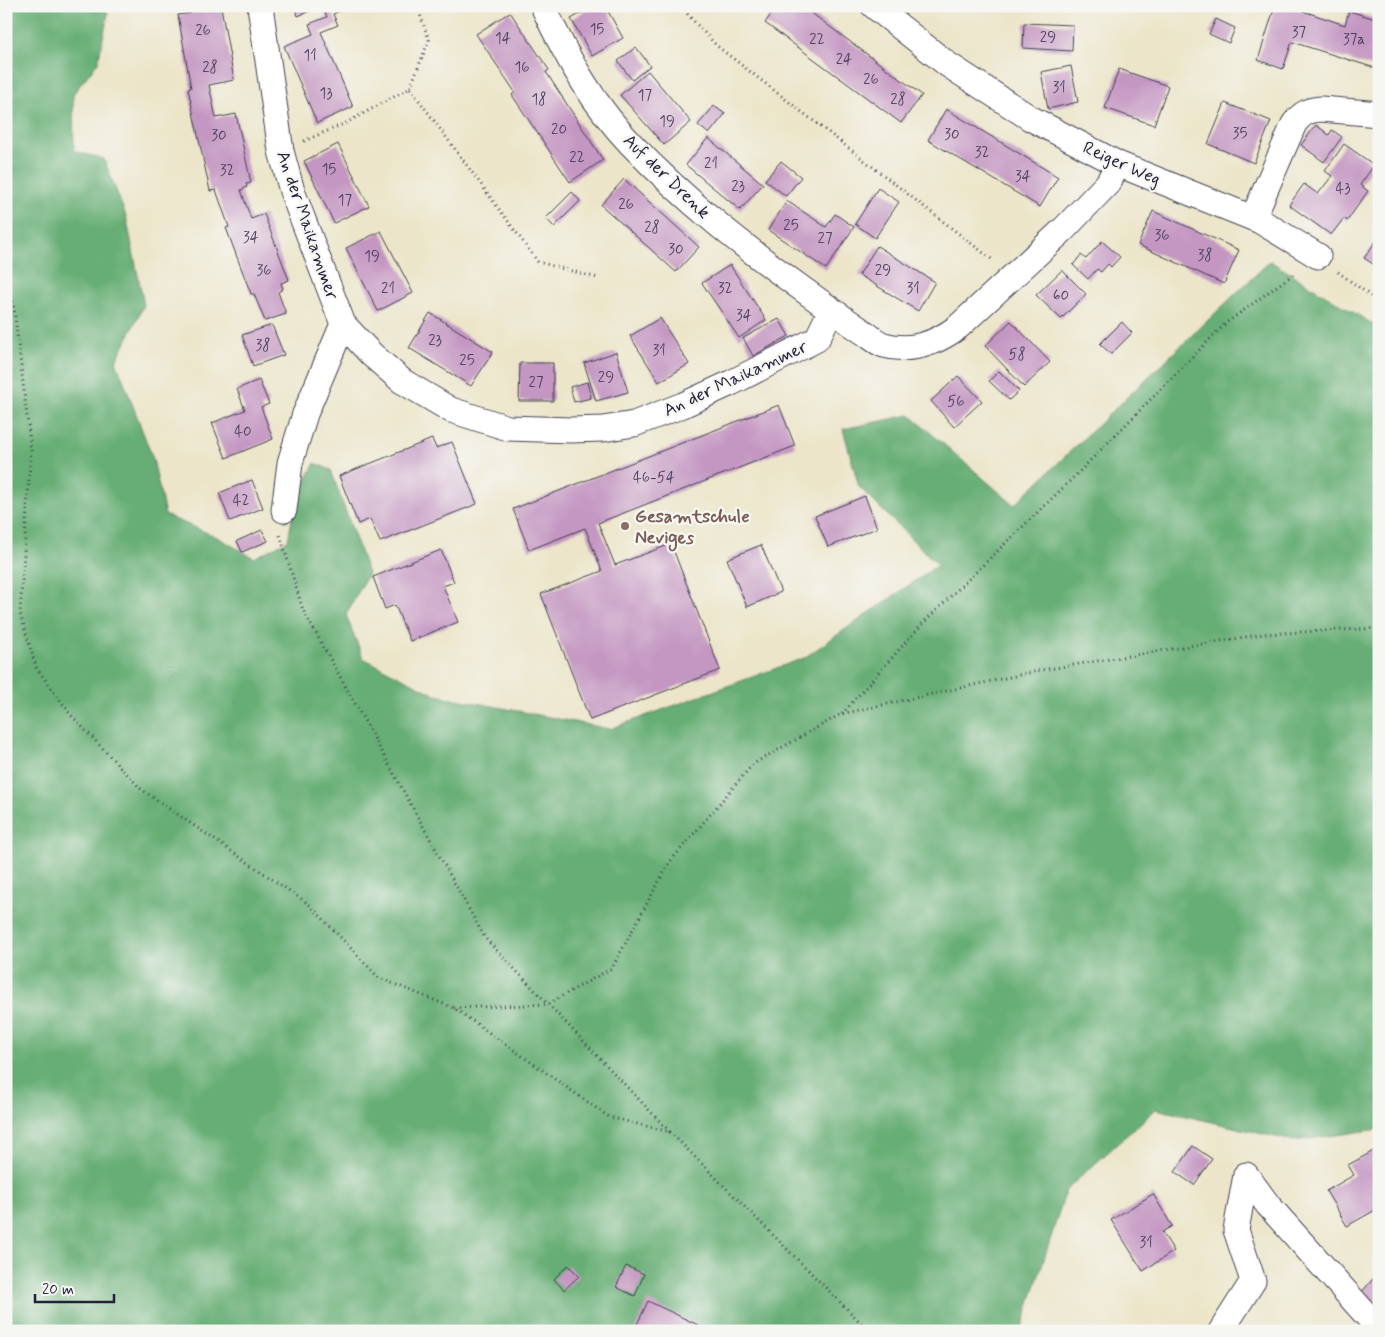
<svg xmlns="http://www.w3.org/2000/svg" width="1385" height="1337" font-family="Mynerve,sans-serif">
<rect width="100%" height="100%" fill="#f6f6f2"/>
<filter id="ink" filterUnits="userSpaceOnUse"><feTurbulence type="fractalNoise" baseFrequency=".02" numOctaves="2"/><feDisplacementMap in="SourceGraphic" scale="10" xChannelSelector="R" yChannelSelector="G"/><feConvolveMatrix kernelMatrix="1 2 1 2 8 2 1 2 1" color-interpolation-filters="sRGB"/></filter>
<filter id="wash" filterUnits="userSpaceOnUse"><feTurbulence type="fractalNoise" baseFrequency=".0096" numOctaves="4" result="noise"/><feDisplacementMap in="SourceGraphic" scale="20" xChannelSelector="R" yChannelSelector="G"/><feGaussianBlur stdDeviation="1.12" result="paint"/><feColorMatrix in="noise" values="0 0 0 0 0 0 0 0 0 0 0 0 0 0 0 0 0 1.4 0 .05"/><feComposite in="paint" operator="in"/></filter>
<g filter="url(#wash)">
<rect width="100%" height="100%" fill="#ece5c9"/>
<path fill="#66ae75" stroke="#446858" d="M10 6H105L108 14 98 62 73 94 74 151 104 159 126 216 144 305 116 361 153 459 165 515 217 537 254 558 288 540 296 499 315 463 331 470 368 574 346 615 363 658 436 695 610 729 804 658 938 565 859 487 843 429 910 415 1014 505 1270 261 1379 328V1129L1293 1141 1156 1109 1066 1190 1021 1331H6V19Z"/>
<g id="blocks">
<path fill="#c497c2" d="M191 6 221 7 234 80 209 85 216 118 236 114 251 183 246 184 247 187 241 190 251 219 264 214 289 280 281 283 283 289 278 292 286 314 265 321 254 294H251L226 228 229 227 216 190 210 191 188 89 191 88 178 15 191 13Z
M294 6H321L298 16Z
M322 6H351L333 14 338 25 321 32 353 107 317 123 284 46 313 34 309 24 327 17Z
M594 6H605L623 38 592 56 571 19Z
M777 6H802L922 95 901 123 765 23Z
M1275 6H1288L1345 25 1349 11 1379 20V55L1375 68 1292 42 1283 69 1258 60Z
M510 12 549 70 546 72 603 160 570 182 512 95 515 92 476 34Z
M1216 19 1235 28 1229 43 1209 34Z
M1024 23 1073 25 1072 51 1023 48Z
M636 47 650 66 632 80 618 61Z
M1071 66 1078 102 1048 109 1041 72Z
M1119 69 1168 86 1154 125 1105 108Z
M648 71 691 122 664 145 620 95Z
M1225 103 1271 121 1254 163 1208 144Z
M714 106 725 114 709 134 698 125Z
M946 109 1058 177 1040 207 928 140Z
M1316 125 1329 135 1332 130 1342 137 1324 162 1301 145Z
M708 138 763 184 740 210 686 165Z
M338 144 369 206 334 223 304 161Z
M1344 144 1374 165 1360 185 1368 191 1347 221 1344 218 1331 235 1289 205 1304 184 1318 194 1332 176 1325 171Z
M781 161 801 177 786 196 765 180Z
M624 179 699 247 676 272 601 205Z
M878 188 899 202 875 238 855 224Z
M572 192 580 201 554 227 546 218Z
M787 201 826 227 835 214 854 227 826 269 768 230Z
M1153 211 1239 250 1224 284 1138 245Z
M381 231 413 293 378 311 346 248Z
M1379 237V268L1364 258Z
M1102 241 1120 257 1111 267 1108 264 1101 272 1097 269 1088 279 1073 265 1081 255 1086 259Z
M877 246 935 282 918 311 859 275Z
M730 265 766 320 739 338 702 283Z
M1062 270 1086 294 1061 319 1036 295Z
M430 313 493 352 471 386 409 348Z
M660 318 689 364 659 382 630 336Z
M779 319 789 336 753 356 743 338Z
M1011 321 1050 362 1024 387 985 346Z
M1122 322 1132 333 1111 354 1100 344Z
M272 325 284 355 253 366 242 335Z
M616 352 628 392 596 401 584 363Z
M520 363H553V401H519Z
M999 371 1019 391 1009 400 989 381Z
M958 376 982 401 954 427 931 401Z
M259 380 269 404 261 407 273 439 226 458 212 423 245 410 237 389Z
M587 382 591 398 574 402 570 387Z
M779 405 795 446 598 523 615 565 671 544 720 670 590 720 541 594 602 571 585 528 529 550 513 509Z
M432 439 436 448 452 442 477 504 380 542 370 519 358 524 339 476Z
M252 480 263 508 230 521 219 493Z
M865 496 877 528 828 547 815 516Z
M262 530 268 541 242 552 237 541Z
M761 545 781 592 747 607 727 559Z
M441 550 454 582 443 586 458 622 410 641 395 605 385 609 373 577Z
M1193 1146 1212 1159 1194 1185 1175 1172Z
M1379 1148V1208L1347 1226 1326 1191 1354 1175 1348 1165Z
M1153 1194 1172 1226 1162 1232 1174 1251 1143 1271 1111 1220Z
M568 1265 579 1276 564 1290 554 1279Z
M626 1266 644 1274 635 1296 616 1287Z
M1379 1272V1310L1360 1294Z
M648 1301 700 1326 697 1331H634Z"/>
</g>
</g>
<g filter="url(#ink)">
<use href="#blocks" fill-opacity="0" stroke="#403f50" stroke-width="1"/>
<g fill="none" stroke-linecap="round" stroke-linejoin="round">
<defs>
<path id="minor" d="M260 6 281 151 292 191 343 324 371 354 402 381 451 410 508 428 571 430 603 429 634 424 683 405 731 383 817 339 831 310
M543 6C565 55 593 104 630 143 685 201 748 250 812 296 830 309 847 321 865 333 871 337 877 343 884 345 912 353 936 343 958 327L1064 229 1108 183 1118 164
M874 6 947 64 1030 118 1118 164 1260 221 1318 256
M1253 218 1294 124C1302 113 1308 110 1321 109L1379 114
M284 510 290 463 305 414 343 324
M1246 1175 1268 1205 1379 1329
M1221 1331 1253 1281 1236 1230 1246 1175"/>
</defs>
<use href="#minor" stroke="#403f50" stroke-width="27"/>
<path stroke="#403f50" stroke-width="3" stroke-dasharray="1 4" stroke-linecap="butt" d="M681 6 689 16 717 46 994 261
M410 88 538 262 598 278
M304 141 346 123 410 88 429 40 417 6
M1338 272 1379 302
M6 277 14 308 31 450 20 613 36 667 70 714 142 790 310 905 379 978 454 1008 609 1117 670 1132 485 938 303 610 280 535
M842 714 921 625 1072 479 1226 323 1295 273
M454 1008 548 1004 612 968 669 863 753 764 841 714 1042 670 1264 634 1379 628
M670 1132 869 1331"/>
<use href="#minor" stroke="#fff" stroke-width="25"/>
</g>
</g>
<circle fill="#8d6e63" stroke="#f6f6f2" stroke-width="2" cx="625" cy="526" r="5"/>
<g text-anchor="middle" stroke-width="4.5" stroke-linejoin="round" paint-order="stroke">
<g font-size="15" fill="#4a3f5d">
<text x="597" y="34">15</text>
<text x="203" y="35">26</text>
<text x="1299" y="37">37</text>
<text x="1048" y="42">29</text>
<text x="503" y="43">14</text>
<text x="817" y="44">22</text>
<text x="1354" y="44">37a</text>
<text x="310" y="60">11</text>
<text x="844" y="64">24</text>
<text x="210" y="72">28</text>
<text x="522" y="72">16</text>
<text x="871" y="84">26</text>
<text x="1059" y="92">31</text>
<text x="326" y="98">13</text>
<text x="645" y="100">17</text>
<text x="539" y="104">18</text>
<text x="898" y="104">28</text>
<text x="667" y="126">19</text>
<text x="559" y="134">20</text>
<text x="1240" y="138">35</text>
<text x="952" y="139">30</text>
<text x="219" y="140">30</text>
<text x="982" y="157">32</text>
<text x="577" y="162">22</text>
<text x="711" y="168">21</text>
<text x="329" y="174">15</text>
<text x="227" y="175">32</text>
<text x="1023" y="181">34</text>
<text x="738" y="191">23</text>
<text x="1343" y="193">43</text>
<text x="345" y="205">17</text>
<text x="626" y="209">26</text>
<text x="791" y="230">25</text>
<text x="652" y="232">28</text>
<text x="1162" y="240">36</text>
<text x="251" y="242">34</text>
<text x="825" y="243">27</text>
<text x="676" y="254">30</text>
<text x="1205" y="260">38</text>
<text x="372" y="261">19</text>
<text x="264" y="275">36</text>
<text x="883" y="275">29</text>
<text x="388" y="293">21</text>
<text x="725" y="293">32</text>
<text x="913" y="293">31</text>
<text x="1061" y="300">60</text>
<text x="744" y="320">34</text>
<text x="435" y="345">23</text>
<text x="263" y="350">38</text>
<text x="659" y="355">31</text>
<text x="1017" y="359">58</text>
<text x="467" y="365">25</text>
<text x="606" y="382">29</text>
<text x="536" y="387">27</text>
<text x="956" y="406">56</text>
<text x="243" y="436">40</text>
<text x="654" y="482">46-54</text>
<text x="241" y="505">42</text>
<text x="1146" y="1247">31</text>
</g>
<g font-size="18" fill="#22223b" stroke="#f6f6f2">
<text transform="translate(1122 163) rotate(24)" y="6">Reiger Weg</text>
<text transform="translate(667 176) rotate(44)" y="6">Auf der Drenk</text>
<text transform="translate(308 225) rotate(71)" y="6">An der Maikammer</text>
<text transform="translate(735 378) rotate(-25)" y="6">An der Maikammer</text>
</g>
<g font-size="18" font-weight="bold" fill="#785e54" stroke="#f6f6f2" text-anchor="start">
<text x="635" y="522">Gesamtschule<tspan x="635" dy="21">Neviges</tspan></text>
</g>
</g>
<rect width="1385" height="1337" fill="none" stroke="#f6f6f2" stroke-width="25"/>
<path d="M35 1294v8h79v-8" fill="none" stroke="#22223b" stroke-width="2.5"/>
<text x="42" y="1294" font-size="15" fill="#22223b" stroke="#f6f6f2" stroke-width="4" paint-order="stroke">20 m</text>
</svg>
